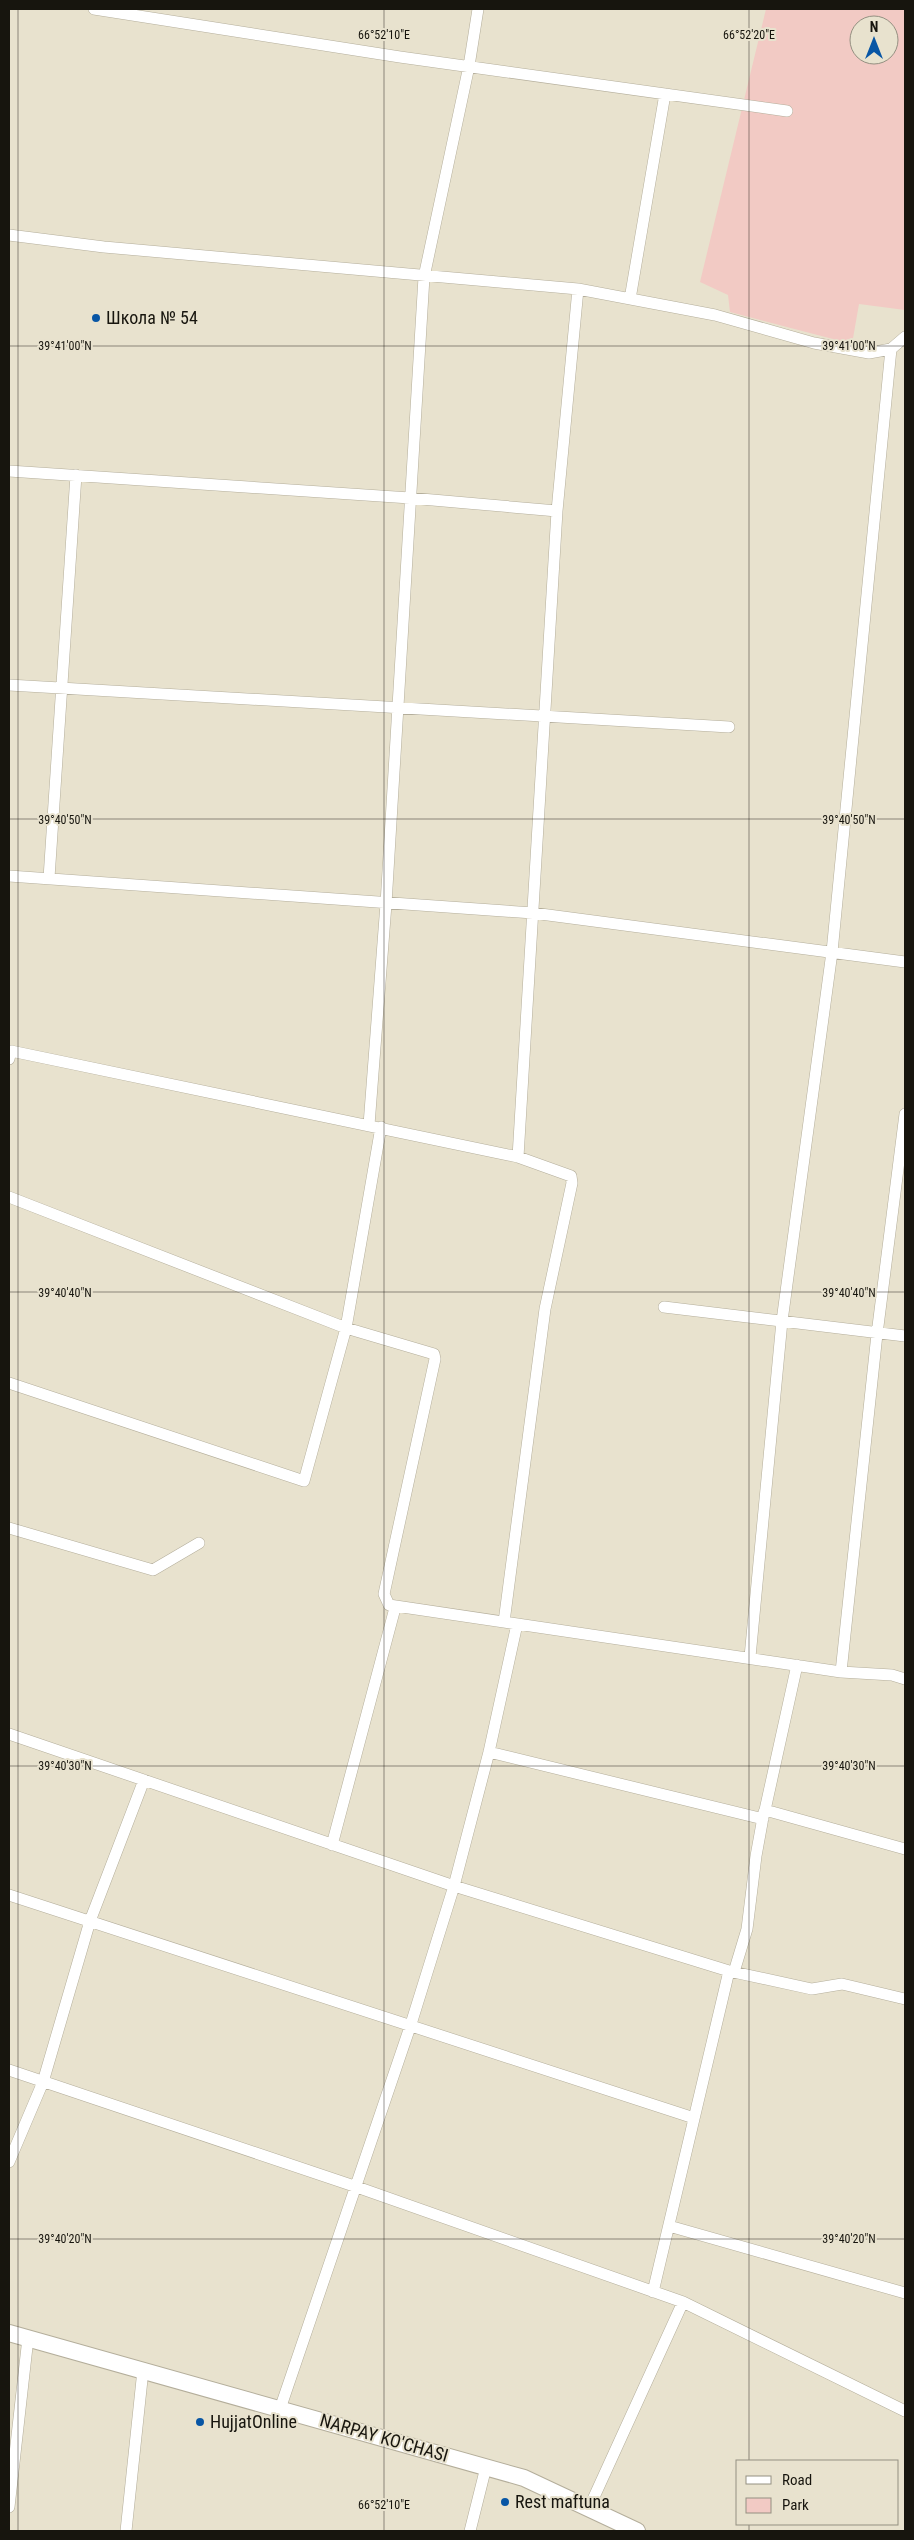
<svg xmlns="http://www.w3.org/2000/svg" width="914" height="2540" font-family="'Roboto Condensed',sans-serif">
<rect width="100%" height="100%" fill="#e8e2ce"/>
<path fill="#f2cac4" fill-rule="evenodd" d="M766 9H905V310L859 304 852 344 730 312 728 295 700 282ZM859 25H889V55H859Z"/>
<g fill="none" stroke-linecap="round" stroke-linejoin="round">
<defs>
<path id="minor" d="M94 9 400 57 787 111
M9 235 104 247 578 289 715 315 814 343 869 353 891 349 905 337
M630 299 665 94
M9 471 410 498 557 511
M9 685 729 727
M9 876 533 913 905 962
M49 878 76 475
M9 1059 11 1051 518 1157 571 1176 572 1183 545 1309 504 1622
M369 1125 386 904 424 277 469 66 478 9
M518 1157 557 511 578 289
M9 1197 346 1328 434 1354 435 1359 384 1594 389 1605 841 1672 892 1675 905 1679
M664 1307 905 1336
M9 1383 304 1481 346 1328 381 1127
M9 1528 153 1570 199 1543
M750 1657 782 1321 832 952 891 349
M797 1665 765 1810 905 1849
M841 1672 877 1334 905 1114
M9 1734 454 1886 729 1971 812 1989 842 1984 905 1999
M489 1752 763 1819
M332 1845 395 1608
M9 1895 694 2118
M734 1972 747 1929 756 1856 764 1812
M9 2070 354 2186 683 2302 905 2411
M9 2162 43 2082 90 1921 144 1780
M669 2226 905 2293
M653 2292 729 1971
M280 2409 411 2024 454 1886 489 1752 517 1624
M9 2507 28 2338
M589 2508 683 2302
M126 2531 143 2370
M470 2531 486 2467"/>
<path id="secondary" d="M9 2333 524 2478 637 2531"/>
</defs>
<use href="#minor" stroke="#b4ae9b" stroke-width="12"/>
<use href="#secondary" stroke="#b4ae9b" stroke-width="18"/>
<use href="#minor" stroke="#fff" stroke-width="11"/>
<use href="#secondary" stroke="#fff" stroke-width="16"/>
</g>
<path fill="none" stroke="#17150e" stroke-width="1" stroke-opacity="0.45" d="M18 9V2531M384 9V2531M749 9V2461M9 346H905M9 819H905M9 1292H905M9 1766H905M9 2239H905M749 2524V2531"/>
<g fill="#0856a5" stroke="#e8e2ce" stroke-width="2">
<circle cx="96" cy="318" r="5"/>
<circle cx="200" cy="2422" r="5"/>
<circle cx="505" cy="2502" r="5"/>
</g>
<g text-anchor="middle" stroke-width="4" stroke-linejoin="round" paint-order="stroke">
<g font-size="18" fill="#17150e" stroke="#e8e2ce" text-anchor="start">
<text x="106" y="324">Школа № 54</text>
<text x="210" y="2428">HujjatOnline</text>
<text x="515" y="2508">Rest maftuna</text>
</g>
<g font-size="18" fill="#17150e" stroke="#e8e2ce">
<text transform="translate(384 2438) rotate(16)" y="6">NARPAY KO'CHASI</text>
</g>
</g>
<g font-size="12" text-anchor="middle" fill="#17150e" stroke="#e8e2ce" stroke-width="4" stroke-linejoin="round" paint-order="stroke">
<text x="384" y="39">66°52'10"E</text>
<text x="749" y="39">66°52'20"E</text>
<text x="65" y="350">39°41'00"N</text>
<text x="849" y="350">39°41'00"N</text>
<text x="65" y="824">39°40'50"N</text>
<text x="849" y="824">39°40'50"N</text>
<text x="65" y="1297">39°40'40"N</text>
<text x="849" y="1297">39°40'40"N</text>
<text x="65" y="1770">39°40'30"N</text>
<text x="849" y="1770">39°40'30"N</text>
<text x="65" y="2243">39°40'20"N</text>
<text x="849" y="2243">39°40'20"N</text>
<text x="384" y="2509">66°52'10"E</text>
</g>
<rect width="914" height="2540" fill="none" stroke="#17150e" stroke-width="20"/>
<rect x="736" y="2460" width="162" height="65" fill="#e8e2ce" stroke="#949081"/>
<rect x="746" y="2476" width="25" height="8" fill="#ffffff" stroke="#949081"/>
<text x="782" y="2485" font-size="15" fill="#17150e">Road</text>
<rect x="746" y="2498" width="25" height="15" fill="#f2cac4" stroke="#949081"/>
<text x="782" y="2510" font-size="15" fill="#17150e">Park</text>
<g transform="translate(874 40)"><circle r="24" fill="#e8e2ce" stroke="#949081"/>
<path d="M0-4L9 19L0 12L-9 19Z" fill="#0856a5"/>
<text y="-8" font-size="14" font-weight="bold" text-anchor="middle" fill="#17150e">N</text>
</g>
</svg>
